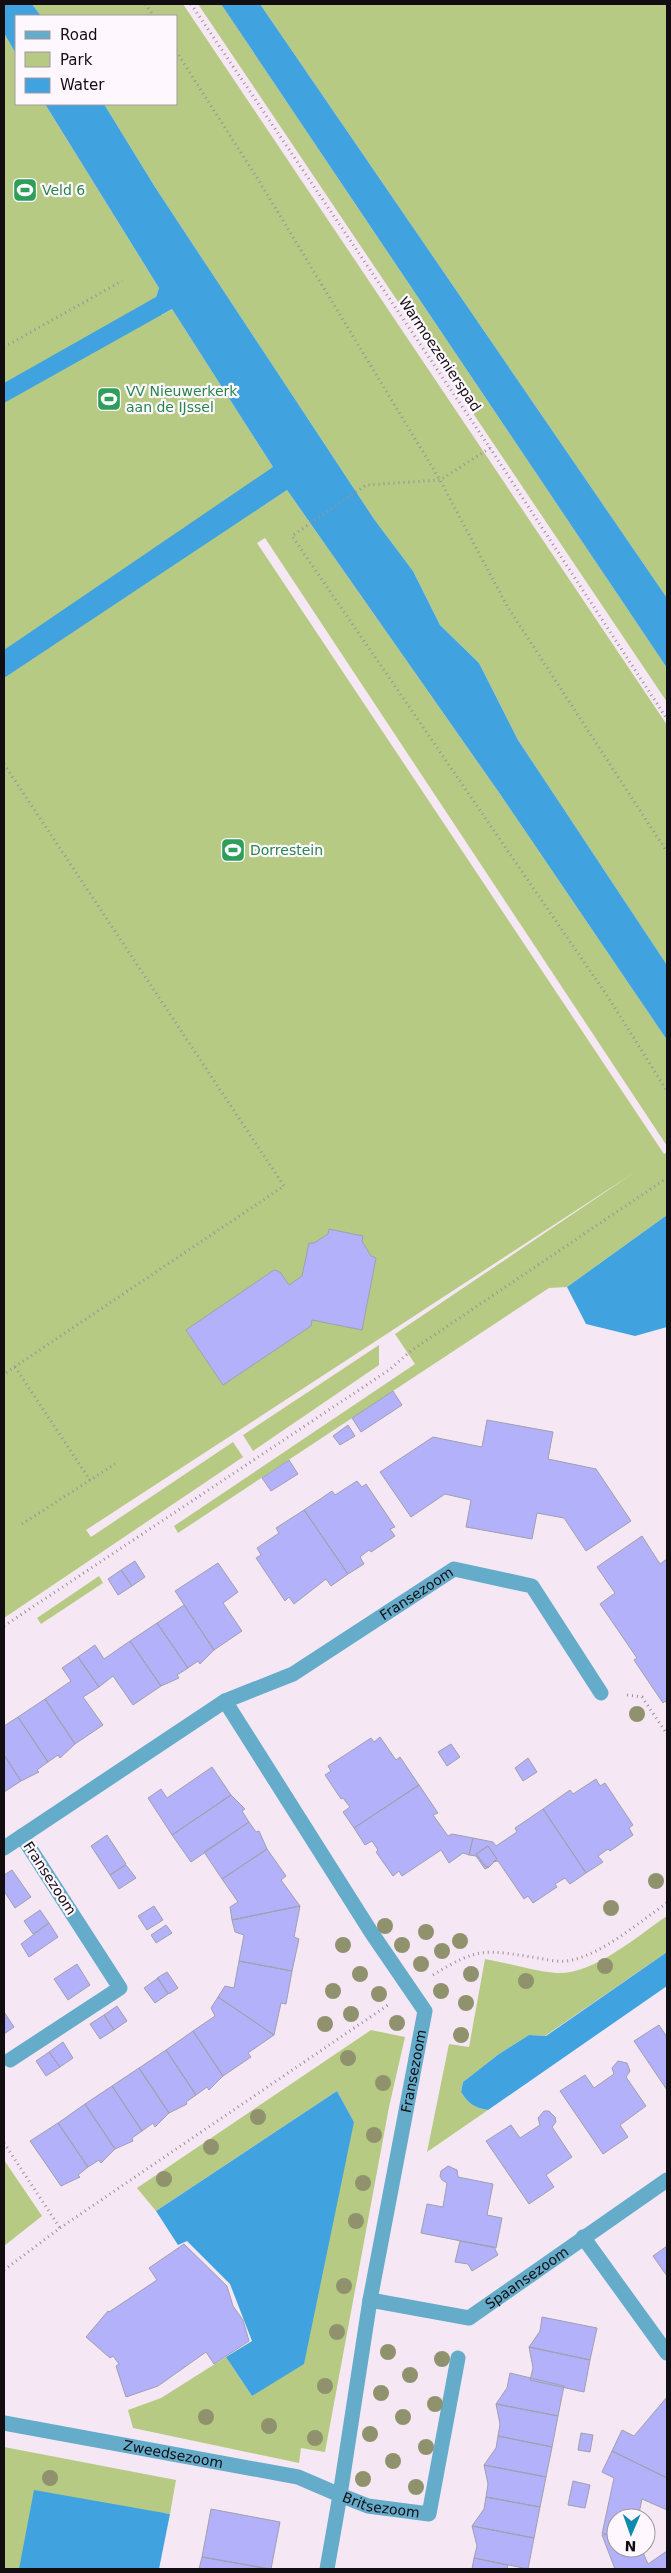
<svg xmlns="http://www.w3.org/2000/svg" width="671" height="2573" font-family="'DejaVu Sans',sans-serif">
<rect width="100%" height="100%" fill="#f5e8f4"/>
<path fill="#b6ca83" d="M32 4H183L667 725V965L518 740 479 663 440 625 413 571 374 519 155 187 104 104H176V16H41Z
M198 4H221L667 668V702Z
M260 4H667V598Z
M4 33 16 54V104H45L159 288 156 297 162 315 172 309 273 467 241 520 287 490 500 794 667 1040V1146L265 538 257 543 664 1154 667 1152V1215L567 1287 549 1288 178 1533 174 1526 415 1364 395 1334 635 1172 86 1530 91 1537 233 1442 243 1457 4 1618Z
M379 1345V1365L253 1451 243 1435Z
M99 1576 103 1583 41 1624 37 1618Z
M667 1916V1952L545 2036 529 2035 499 2054 463 2082 461 2092C468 2103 474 2108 488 2110L427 2152 449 2044 469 2047 485 1959C508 1963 533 1971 556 1973 594 1975 637 1936 667 1916Z
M371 2030 405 2037 389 2107 325 2452 301 2448 299 2463 133 2428 128 2410 161 2398 226 2357 252 2396 354 2122 337 2091 156 2211 137 2188Z
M4 2160 42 2216 4 2246Z
M4 2447 176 2480 170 2514 165 2513 153 2569H4Z"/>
<path fill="#40a3df" d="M4 4H32L41 16H16V54L4 33Z
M221 4H260L667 598V668Z
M45 104H104L155 187 374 519 413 571 440 625 479 663 518 740 667 965V1040L500 794 287 490 4 678V650L273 467 172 309 4 403V383L156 297 159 288Z
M667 1215V1327L635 1336 586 1324 567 1287Z
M667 1952V1986L488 2110C474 2108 468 2103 461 2092L463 2082 499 2054 529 2035 546 2036Z
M337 2091 354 2122 304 2364 252 2396 226 2357 252 2341 230 2284 187 2241 178 2245 156 2211Z
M34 2490 170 2514 159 2569H19Z"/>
<path fill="#b2b1f9" stroke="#a0a0af" d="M329 1229 363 1236 362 1241 371 1256 376 1258 362 1330 312 1320 311 1326 223 1385 186 1330 274 1270 280 1272 289 1285 302 1276 309 1243H314L328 1234Z
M393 1391 402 1405 361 1432 352 1418Z
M487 1420 553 1432 548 1459 596 1469 631 1521 586 1551 564 1518 537 1513 532 1539 466 1527 471 1500 445 1494 411 1517 380 1472 433 1437 482 1447Z
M348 1425 355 1436 340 1445 333 1436Z
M289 1460 298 1474 271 1491 262 1478Z
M357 1481 362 1487 366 1484 395 1527 390 1529 395 1536 371 1552 369 1550 360 1557 364 1564 348 1574 304 1510 332 1491 335 1495Z
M304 1510 348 1574 331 1586 326 1579 294 1604 289 1597 285 1601 256 1558 261 1555 257 1548 279 1533 276 1528Z
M642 1536 660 1564 667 1559V1704L665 1701 663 1703 634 1660 637 1658 600 1604 615 1593 597 1567Z
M135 1561 145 1577 132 1586 121 1570Z
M218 1563 238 1592 223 1603 242 1631 214 1650 175 1591Z
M121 1570 132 1586 118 1595 108 1579Z
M184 1605 214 1650 200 1664 198 1661 188 1668 157 1623Z
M157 1623 188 1668 177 1675 179 1678 161 1686 130 1641Z
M130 1641 161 1686 133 1705 113 1676 99 1687 78 1657 95 1645 104 1659Z
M78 1657 99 1687 83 1697 103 1725 75 1744 45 1699 71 1681 62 1668Z
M45 1699 75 1744 60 1758 58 1755 48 1762 18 1717Z
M18 1717 48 1762 37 1770 39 1772 21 1781 4 1755V1726Z
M380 1737 396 1760 400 1757 419 1785 354 1828 343 1812 350 1807 343 1798 341 1799 325 1775 331 1771 328 1766 371 1738 374 1742Z
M451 1744 460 1757 447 1766 438 1752Z
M4 1755 21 1781 4 1792Z
M528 1758 537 1772 523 1781 515 1768Z
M212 1767 231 1795 172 1835 148 1798 161 1789 167 1798Z
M596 1779 600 1786 605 1783 633 1825 629 1828 633 1835 610 1851 608 1849 598 1856 603 1862 586 1873 543 1809 570 1790 573 1794Z
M419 1785 438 1813 433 1815 448 1836 452 1834 473 1838 469 1855 463 1853 449 1863 441 1850 402 1876 399 1871 393 1876 376 1852 378 1850 372 1841 365 1845 354 1828Z
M231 1795 245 1809 242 1811 249 1822 191 1862 172 1835Z
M543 1809 586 1873 570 1884 565 1878 555 1884 557 1887 533 1903 528 1896 524 1899 498 1861 493 1862 497 1859 488 1846 476 1854 486 1867H489L485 1869 476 1856 469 1855 473 1838 493 1842 496 1846 517 1832 515 1828Z
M249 1822 256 1832 259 1831 267 1849 222 1879 204 1852Z
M107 1835 126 1864 110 1875 91 1846Z
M488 1846 497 1859 489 1867H486L476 1854Z
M267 1849 286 1876 281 1880 300 1906 232 1920 230 1907 238 1902 222 1879Z
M126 1865 136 1878 119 1889 110 1875Z
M12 1870 31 1897 15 1908 4 1891V1875Z
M154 1906 163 1920 147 1930 138 1916Z
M300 1906 294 1937 299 1939 292 1971 239 1961 244 1935 235 1932 232 1920Z
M40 1910 49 1923 33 1934 24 1921Z
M49 1923 58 1937 29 1957 21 1944Z
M166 1925 172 1933 156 1943 151 1935Z
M239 1961 292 1971 286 2004 281 2003 274 2035 218 1997 225 1986 234 1988Z
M77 1964 90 1985 68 2000 54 1979Z
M167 1972 178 1988 169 1994 157 1978Z
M158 1978 168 1994 155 2003 144 1988Z
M218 1997 274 2035 248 2053 251 2057 223 2076 193 2031 215 2016 211 2008Z
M117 2006 127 2021 114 2030 104 2015Z
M4 2012 14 2027 4 2034Z
M104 2015 114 2030 100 2039 90 2024Z
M659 2025 667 2037V2090L634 2041Z
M193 2031 223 2076 209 2090 207 2087 196 2095 166 2050Z
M63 2042 73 2058 60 2067 49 2052Z
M166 2050 196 2095 186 2102 187 2104 169 2113 139 2068Z
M49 2052 60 2067 46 2076 36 2061Z
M618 2061 627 2063 630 2071 626 2077 646 2106 620 2125 628 2137 603 2154 560 2091 585 2075 594 2088 614 2074 612 2068Z
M139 2068 169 2113 155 2127 153 2123 142 2131 112 2086Z
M112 2086 142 2131 132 2138 133 2141 115 2149 85 2104Z
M85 2104 115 2149 101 2163 99 2160 88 2167 58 2123Z
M544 2111H549L555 2117 556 2122 552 2127 572 2157 546 2175 554 2187 529 2204 486 2141 511 2125 520 2138 540 2125 538 2118Z
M58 2123 88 2167 78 2175 80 2177 61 2186 30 2141Z
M448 2166 457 2170 458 2177 493 2184 487 2215 502 2218 496 2248 421 2233 427 2204 443 2207 447 2183 442 2180 440 2176 441 2171Z
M460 2241 494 2247 498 2255 472 2271 468 2264 455 2262Z
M184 2244 227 2286 233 2306 243 2320 249 2341 214 2364 206 2352 158 2386 126 2397 116 2366 119 2364 113 2356 110 2358 86 2337 108 2311 109 2312 157 2280 149 2268Z
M667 2246V2276L653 2256Z
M542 2317 597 2328 590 2360 529 2347 540 2331Z
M529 2347 590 2360 584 2392 530 2380 533 2368Z
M510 2373 564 2386 558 2416 496 2404 507 2388Z
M667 2397V2478L612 2451 622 2430 634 2436Z
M496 2404 558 2416 552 2447 498 2436 500 2424Z
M581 2433 593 2435 590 2452 578 2450Z
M498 2436 552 2447 546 2477 484 2465 496 2448Z
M612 2451 667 2478V2510L642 2499 638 2518H616V2533L602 2534 614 2478 602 2472Z
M484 2465 546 2477 540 2507 486 2497 488 2484Z
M573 2481 590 2485 585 2508 568 2505Z
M486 2497 540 2507 534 2538 472 2526 484 2509Z
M211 2509 280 2522 271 2569 202 2557Z
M472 2526 534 2538 528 2569 474 2558 477 2546Z
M616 2533V2548H641L648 2564 667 2551V2569H615L602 2535Z
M202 2557 268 2569H199Z
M474 2558 508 2565 507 2569H472Z"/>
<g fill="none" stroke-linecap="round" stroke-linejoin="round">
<path stroke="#9a9199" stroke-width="3" stroke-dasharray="1 4" stroke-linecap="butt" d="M145 4 154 16
M191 4 490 448 667 719
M176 51 259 181 440 480 507 606 667 852
M4 347 122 281
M490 448 440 480 366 485 292 536 608 997 667 1091
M4 764 284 1186 4 1374
M15 1367 90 1480
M22 1524 115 1464
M4 1626 389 1370 412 1350 667 1178
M627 1695 642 1697 667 1734
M433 1975C480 1946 485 1950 538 1958 549 1960 561 1963 572 1960 604 1953 639 1922 667 1903
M4 2143 60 2228
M4 2270 60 2228 388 2005"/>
<path stroke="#64acca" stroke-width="15" d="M10 2060 120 1988 22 1836"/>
<g stroke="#64acca" stroke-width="15">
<path id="s1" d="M4 1848 225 1701 293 1674 454 1569 532 1586 601 1693"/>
<path d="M583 2237 667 2353"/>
<path id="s2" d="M370 2300 469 2318 667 2180"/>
<path id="s3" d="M4 2423 298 2477 340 2495 370 2300 425 2011 371 1932 225 1701"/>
<path id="s4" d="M327 2569 340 2495 368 2506 429 2514 458 2358"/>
</g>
</g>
<g fill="#90926e">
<circle cx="637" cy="1714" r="8"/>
<circle cx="656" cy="1881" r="8"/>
<circle cx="611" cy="1908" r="8"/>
<circle cx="385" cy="1926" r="8"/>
<circle cx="426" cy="1932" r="8"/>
<circle cx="460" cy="1941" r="8"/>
<circle cx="343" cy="1945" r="8"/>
<circle cx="402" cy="1945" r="8"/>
<circle cx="442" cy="1951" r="8"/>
<circle cx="421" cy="1964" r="8"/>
<circle cx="605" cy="1966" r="8"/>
<circle cx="360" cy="1974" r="8"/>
<circle cx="471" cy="1974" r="8"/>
<circle cx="526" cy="1981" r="8"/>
<circle cx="333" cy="1991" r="8"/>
<circle cx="441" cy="1991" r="8"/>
<circle cx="379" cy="1994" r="8"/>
<circle cx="466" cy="2003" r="8"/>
<circle cx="351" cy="2014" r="8"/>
<circle cx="397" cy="2023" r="8"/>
<circle cx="325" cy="2024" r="8"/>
<circle cx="461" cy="2035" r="8"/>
<circle cx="348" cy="2058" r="8"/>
<circle cx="383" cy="2083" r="8"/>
<circle cx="258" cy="2117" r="8"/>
<circle cx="374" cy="2135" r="8"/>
<circle cx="211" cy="2147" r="8"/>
<circle cx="164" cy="2179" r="8"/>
<circle cx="363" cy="2183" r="8"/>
<circle cx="356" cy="2221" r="8"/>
<circle cx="344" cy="2286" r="8"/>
<circle cx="337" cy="2332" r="8"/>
<circle cx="388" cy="2352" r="8"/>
<circle cx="442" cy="2359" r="8"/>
<circle cx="410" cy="2375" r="8"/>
<circle cx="325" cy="2386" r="8"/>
<circle cx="381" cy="2393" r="8"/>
<circle cx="435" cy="2404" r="8"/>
<circle cx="206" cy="2417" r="8"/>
<circle cx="403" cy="2417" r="8"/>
<circle cx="269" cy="2426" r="8"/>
<circle cx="370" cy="2434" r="8"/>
<circle cx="315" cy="2438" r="8"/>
<circle cx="426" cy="2447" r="8"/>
<circle cx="393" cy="2461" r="8"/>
<circle cx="50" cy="2478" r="8"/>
<circle cx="363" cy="2479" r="8"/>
<circle cx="416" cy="2487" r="8"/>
</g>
<defs>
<symbol id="stadium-square" viewBox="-11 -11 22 22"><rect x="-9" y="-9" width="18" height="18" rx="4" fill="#2e9e5b" stroke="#fff7fe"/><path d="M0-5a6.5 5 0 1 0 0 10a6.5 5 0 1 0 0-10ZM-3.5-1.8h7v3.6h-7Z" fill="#fff"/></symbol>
</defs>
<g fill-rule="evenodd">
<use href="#stadium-square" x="11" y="176" width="28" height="28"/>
<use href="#stadium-square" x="95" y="385" width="28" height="28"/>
<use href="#stadium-square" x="219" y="836" width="28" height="28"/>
</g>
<g text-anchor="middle" stroke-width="4.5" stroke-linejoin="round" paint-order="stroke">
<g font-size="14" fill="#27864d" stroke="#fff7fe" text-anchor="start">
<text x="42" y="195">Veld 6</text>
<text x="126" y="396">VV Nieuwerkerk<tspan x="126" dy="16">aan de IJssel</tspan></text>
<text x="250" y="855">Dorrestein</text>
</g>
<g font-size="14" fill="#110d11" stroke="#fff7fe">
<text transform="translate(440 354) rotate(56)" y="5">Warmoezenierspad</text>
<text dy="5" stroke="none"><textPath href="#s1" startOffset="486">Fransezoom</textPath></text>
<text transform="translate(50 1878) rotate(57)" y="5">Fransezoom</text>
<text dy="5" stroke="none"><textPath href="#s3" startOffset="775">Fransezoom</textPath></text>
<text dy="5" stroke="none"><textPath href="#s2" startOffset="171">Spaansezoom</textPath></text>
<text dy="5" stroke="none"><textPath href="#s3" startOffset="172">Zweedsezoom</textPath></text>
<text dy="5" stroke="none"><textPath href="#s4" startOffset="118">Britsezoom</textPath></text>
</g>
</g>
<rect width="671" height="2573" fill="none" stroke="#110d11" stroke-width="10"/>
<rect x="15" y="15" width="162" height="90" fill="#fff7fe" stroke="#a0999f"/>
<rect x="25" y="31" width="25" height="8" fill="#64acca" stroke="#a0999f"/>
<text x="60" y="40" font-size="15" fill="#110d11">Road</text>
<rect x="25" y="52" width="25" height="15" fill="#b6ca83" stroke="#a0999f"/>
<text x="60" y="65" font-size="15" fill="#110d11">Park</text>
<rect x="25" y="78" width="25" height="15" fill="#40a3df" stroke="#a0999f"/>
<text x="60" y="90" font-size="15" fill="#110d11">Water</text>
<g transform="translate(631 2533) rotate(182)"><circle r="24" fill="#fff7fe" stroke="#a0999f"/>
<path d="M0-4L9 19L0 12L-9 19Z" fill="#108aad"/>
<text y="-8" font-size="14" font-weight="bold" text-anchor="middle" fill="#110d11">N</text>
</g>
</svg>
